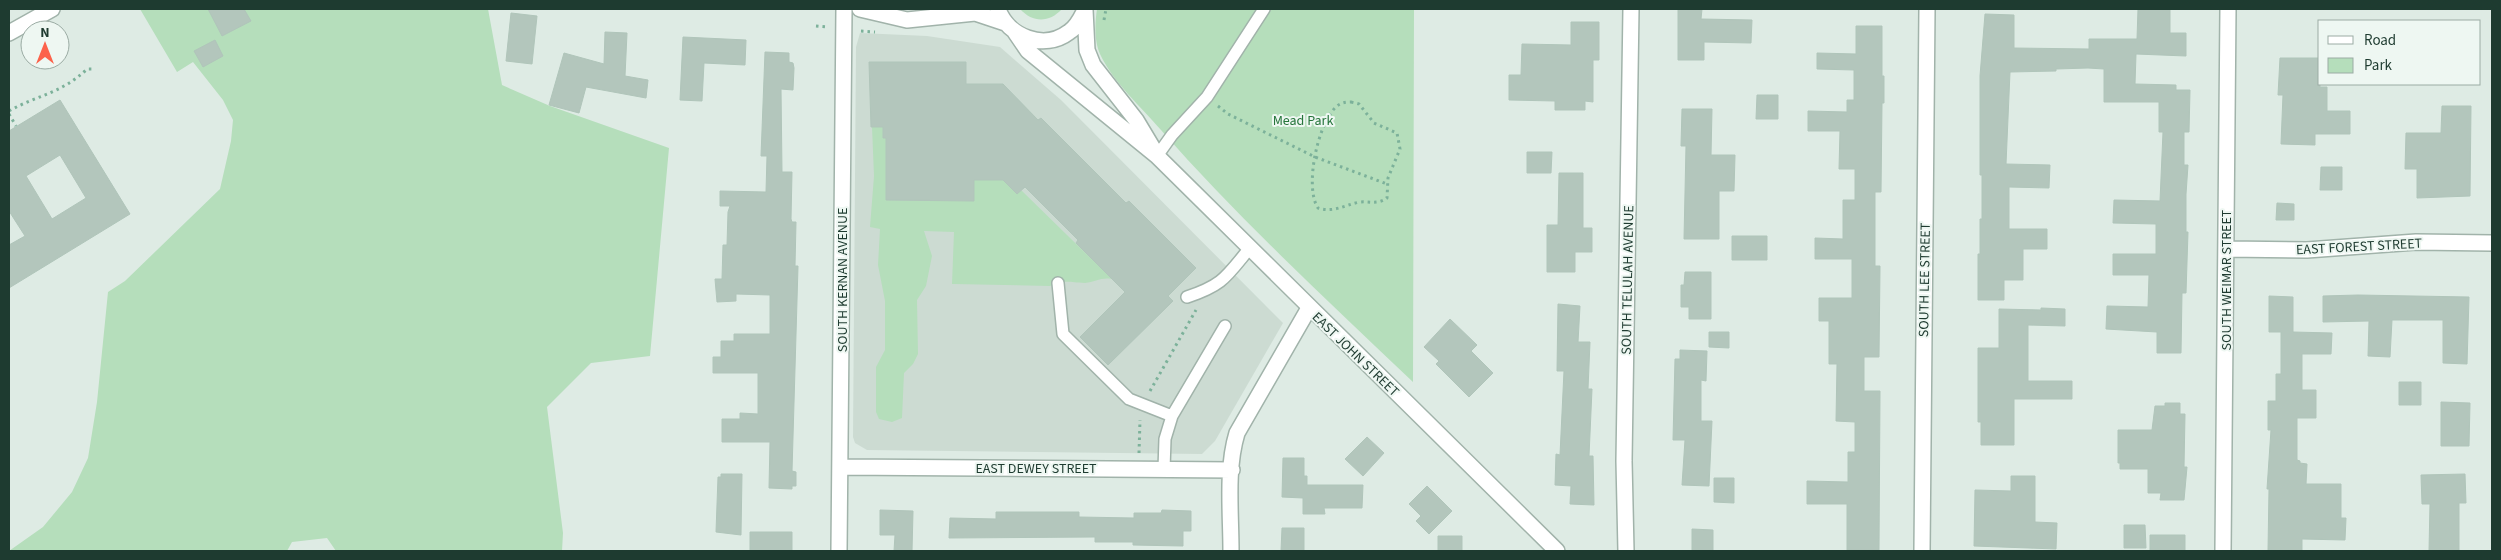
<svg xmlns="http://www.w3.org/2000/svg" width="2501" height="560" font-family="'Source Sans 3',sans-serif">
<rect width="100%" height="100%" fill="#deebe4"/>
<path fill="#ccdbd2" d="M860 33 927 36 1000 47 1061 100 1283 323 1215 441 1202 454 867 450 855 443 853 437 856 47Z"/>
<path fill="#b5debb" d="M140 9H488L502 85 550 106 669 148 650 356 591 363 547 407 563 533 562 551H336L327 538 292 542 287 551H9L43 527 72 492 88 458 97 402 108 292 125 281 220 189 231 141 233 120 223 100 193 62 177 72Z
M1020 9H1062C1049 23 1033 23 1020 9Z
M1097 9H1414L1413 382C1327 300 1239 219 1161 130 1141 107 1113 82 1100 54 1094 41 1095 22 1097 9Z
M872 127H883V138H886V200L974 201V180L1002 179 1017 194 1021 190 1112 279C1101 277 1095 282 1085 283 1068 283 1069 279 1050 286L952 284 954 232 924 231 932 256 926 286 917 300 918 354 913 364 904 373 902 418 892 422 879 419 876 412V367L885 350V301L878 265 880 229 870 227 874 176Z"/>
<path fill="#b3c6bc" stroke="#b0c5ba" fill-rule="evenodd" d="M208 9H244L251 21 222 36Z
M1678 9H1702L1701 19 1752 20 1751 43 1704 42V60H1678Z
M2138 9H2170V33H2186V56L2136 54 2135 84 2176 85V90H2190L2189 132H2184V165H2188L2186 194V232H2188L2186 293H2182L2181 353H2157V332L2106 329 2107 306 2148 307 2149 275H2113V254H2156V224L2113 223 2114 200 2160 201 2163 132H2159V102H2104V69L2088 68 2056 69V71L2010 72 2006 164 2050 165 2049 188 2009 187V229H2047V249H2023V280H2004V300H1978V254H1980V219H1982V175H1980V76L1985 14 2014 15V48L2089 49V39H2137Z
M511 13 537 16 532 64 506 61Z
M1571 22H1599V60H1593V102L1585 101V110H1555V101L1509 100V75H1521L1522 44 1571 45Z
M1856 26H1882V76H1884V103H1882L1881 192H1875V266H1880L1879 357H1864V391H1880L1879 550H1847V504H1807V481L1848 482V452H1855V422L1836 421 1837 364H1829V321H1819V298H1852V259H1815V238L1843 239V200H1855V169H1839L1840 131H1808V111L1847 112V100H1854V70L1817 69V53L1856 54Z
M605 32 627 33 625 76 648 80 646 98 586 87 579 113 549 105 564 53 604 64Z
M683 37 746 40 745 65 704 63 702 101 680 100Z
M215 40 223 56 203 67 194 51Z
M765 52 789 53V62L793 63 794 68 793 90 781 89 782 172H792L791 219 792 222H796L795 266H798L792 471 796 472V486H792V489L769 488 770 442H722V419H740V413L758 414V373H713V357H721V341H734V334H770V295L736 294V301L717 302 715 279H722L723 245H727L728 212 730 206H720V191L766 192 767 156H761Z
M2280 58H2320V87H2327V111H2350V134H2315V145L2281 144 2283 95H2278Z
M869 62H966V84H1003L1038 120 1041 118 1126 203 1129 201 1196 268 1168 296 1173 301 1108 365 1080 337 1125 292 1076 243 1078 240 1025 187 1017 194 1003 180H974V201L886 200V138H883V127H871Z
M1757 95H1778V119H1756Z
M60 100 130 214 9 288V245L25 236 9 211V131ZM60 155 86 198 52 219 26 176Z
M2442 106H2471L2470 196 2417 198V169H2405L2406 133H2441Z
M1682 109H1712L1711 155H1735L1734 191H1719V239H1684L1686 146H1681Z
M1527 152H1552L1551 173H1527Z
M2321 167H2342V190H2320Z
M1559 173H1583V228H1592V252H1575V272H1547V225H1558Z
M2277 203 2294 204V220H2276Z
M1732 236H1767V260H1732Z
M1685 272H1711V319H1689V307H1681V285H1684Z
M2358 295 2469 297 2467 364 2443 363V320H2392L2390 357 2368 356 2369 321 2323 322V296Z
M2269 296 2293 297V332L2332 333 2331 354H2302V390H2316V418H2297V460L2300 461V463L2307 464 2306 484H2341V518H2346L2345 540 2302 539V551H2268L2269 489H2267L2271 430H2268V401H2276V374H2281V332H2269Z
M1558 304 1580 306 1578 342H1590L1588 389H1592L1589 456H1593L1594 505 1570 504 1571 486 1555 485 1556 454 1560 455 1564 371H1557Z
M2041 308 2065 309V326L2028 325V381H2072V399H2014V445H1981V422H1978V348H1999V309L2041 310Z
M1450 319 1477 345 1471 351 1493 373 1469 397 1436 364 1439 361 1424 347Z
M1709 332H1729V348L1709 347Z
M1680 350 1707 351 1706 381 1701 380V421H1712L1709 486 1682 485 1685 440H1673L1675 359H1680Z
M2399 382H2421V405H2399Z
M2441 402 2470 403 2469 446H2441Z
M2165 403H2180V414H2185L2184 467H2187L2184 500H2160L2161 493H2148V469H2120V463H2118V430H2152L2155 406H2165Z
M1367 437 1384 453 1363 476 1345 459Z
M1283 458H1304V476H1307V485H1363L1362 508H1324L1325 514H1303V498L1282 497Z
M721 474H742L741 535 716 532 718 477H721Z
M2465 474 2466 503H2459V551H2429L2430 504H2422L2421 475Z
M2011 476H2035V522L2057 523 2056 549 1974 546 1975 490 2011 491Z
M1714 478H1734V503L1714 502Z
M1427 486 1452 511 1429 534 1416 521 1421 516 1409 504Z
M880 510 913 511 912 551H894L895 535H880Z
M1162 510 1191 511V531H1183V546L1133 545V542H1095V537L949 538 950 518 996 519V512H1079V517L1134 518V513H1161Z
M2124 525H2145L2146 548H2124Z
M1282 528H1304V551H1281Z
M1692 529 1713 530V551H1692Z
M750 532H792V551H750Z
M2150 535H2185V551H2150Z
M1438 536H1462V551H1438Z"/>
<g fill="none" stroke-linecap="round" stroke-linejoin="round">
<defs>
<path id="service" d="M1157 156 1172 135 1207 97 1264 9
M1058 283 1063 334 1129 399 1172 416
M1187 297C1223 285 1226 277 1249 249
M1164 469 1165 439 1172 416 1225 326"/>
<path id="minor" d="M2226 249 2307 250 2416 242 2492 243
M840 467 1232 470
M839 551 844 9
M1231 551C1231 513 1226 469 1237 433L1309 308
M1626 551 1624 461 1631 9
M1922 551 1927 9
M2223 551 2228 9"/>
<path id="tertiary" d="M860 9 907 20 975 13 1005 23
M998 9C1008 37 1044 51 1069 32 1077 27 1081 18 1085 10
M1085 10 1087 50 1093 65 1136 120 1154 150
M1015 32 1028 51 1157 156 1557 551
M9 33 52 9"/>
</defs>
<use href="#service" stroke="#a1b3aa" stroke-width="14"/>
<use href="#minor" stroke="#a1b3aa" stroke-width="18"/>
<use href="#tertiary" stroke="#a1b3aa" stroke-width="18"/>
<path stroke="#7cb19a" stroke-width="3" stroke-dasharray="2.5 4" stroke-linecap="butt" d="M1104 20 1106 9
M816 26 827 27
M861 31 875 32
M1351 102 1359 104 1374 123 1397 133 1400 149 1388 178 1387 198C1377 205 1370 201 1360 202 1344 205 1334 213 1318 208 1304 187 1318 123 1336 107 1340 103 1345 102 1351 102Z
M1218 106 1228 114 1315 157 1387 184
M9 111C37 95 61 94 87 69H95
M9 114 16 126
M1150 391 1196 310
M1139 453 1140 420"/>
<use href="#service" stroke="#fff" stroke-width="11"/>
<use href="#minor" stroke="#fff" stroke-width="15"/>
<use href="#tertiary" stroke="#fff" stroke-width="15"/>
</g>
<g text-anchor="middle" stroke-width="4" stroke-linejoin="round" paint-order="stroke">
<g font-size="14" fill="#26753b" stroke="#eef7f2">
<text x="1303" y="125">Mead Park</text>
</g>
<g font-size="14" fill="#1e3b30" stroke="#eef7f2">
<text transform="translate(2359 246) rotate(-3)" y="5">EAST FOREST STREET</text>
<text transform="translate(842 280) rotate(-90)" y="5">SOUTH KERNAN AVENUE</text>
<text transform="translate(1627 280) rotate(-89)" y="5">SOUTH TELULAH AVENUE</text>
<text transform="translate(1924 280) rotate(-89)" y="5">SOUTH LEE STREET</text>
<text transform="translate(2226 280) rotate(-90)" y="5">SOUTH WEIMAR STREET</text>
<text transform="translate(1356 354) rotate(44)" y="5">EAST JOHN STREET</text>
<text x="1036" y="473">EAST DEWEY STREET</text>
</g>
</g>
<rect width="2501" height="560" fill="none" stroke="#1e3b30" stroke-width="20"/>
<rect x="2318" y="20" width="162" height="65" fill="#eef7f2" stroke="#9baca4"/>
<rect x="2328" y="36" width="25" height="8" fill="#ffffff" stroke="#9baca4"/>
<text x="2364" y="45" font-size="15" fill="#1e3b30">Road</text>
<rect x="2328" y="58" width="25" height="15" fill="#b5debb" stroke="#9baca4"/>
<text x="2364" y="70" font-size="15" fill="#1e3b30">Park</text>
<g transform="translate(45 45)"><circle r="24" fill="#eef7f2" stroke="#9baca4"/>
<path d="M0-4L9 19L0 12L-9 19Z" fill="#fc624b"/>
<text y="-8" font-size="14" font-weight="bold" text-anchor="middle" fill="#1e3b30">N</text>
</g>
</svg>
